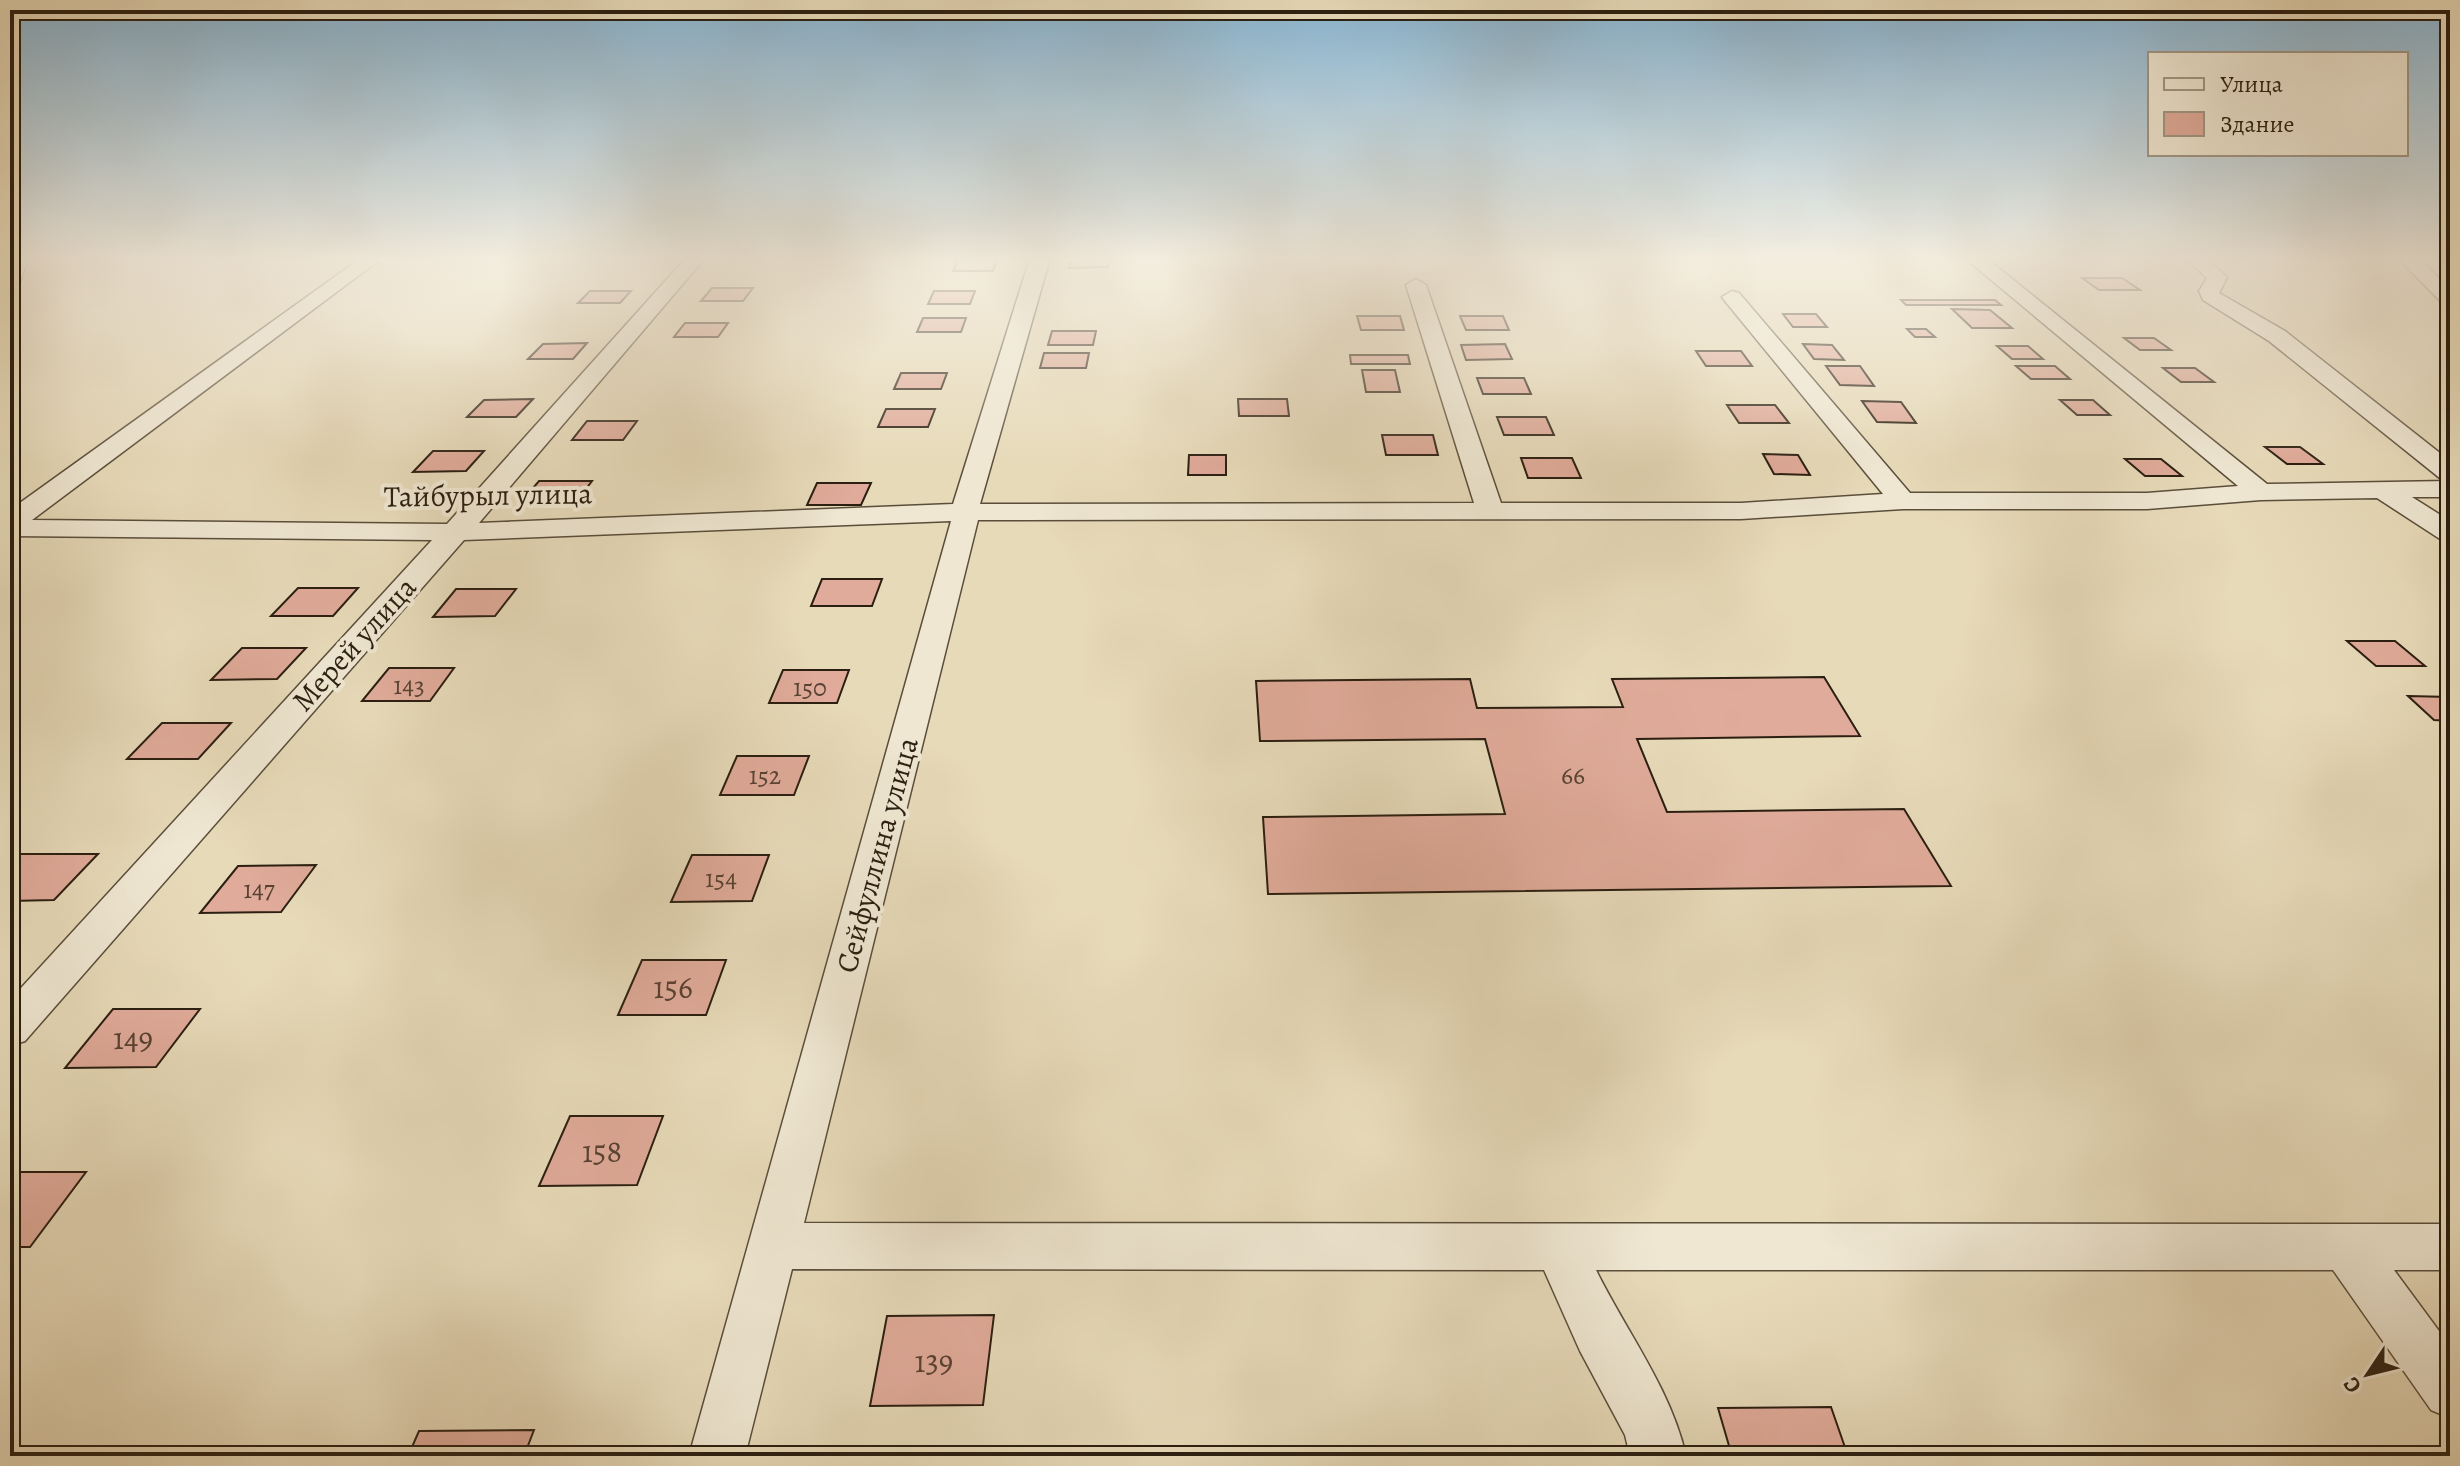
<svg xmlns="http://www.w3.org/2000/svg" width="2460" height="1466" font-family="Alegreya,serif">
<rect width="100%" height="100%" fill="#e7dab9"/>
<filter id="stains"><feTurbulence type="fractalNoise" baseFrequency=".0025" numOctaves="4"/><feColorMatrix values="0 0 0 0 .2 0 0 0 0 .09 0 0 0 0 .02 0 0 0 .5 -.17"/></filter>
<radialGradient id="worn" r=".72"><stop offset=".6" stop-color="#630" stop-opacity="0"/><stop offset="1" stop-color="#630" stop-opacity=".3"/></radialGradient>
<path fill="#e0ab9a" stroke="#2b1f11" stroke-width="2" d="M1071 258H1110L1108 267 1069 268Z
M958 260H997L993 271H953Z
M2082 278H2122L2140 290H2099Z
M712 288H753L743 301H701Z
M590 291H631L620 303H578Z
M934 291H975L970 304H928Z
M1901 300H1995L2001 305H1906Z
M1952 309 1990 310 2012 328H1972Z
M1783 314H1816L1827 327H1793Z
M1357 316H1400L1404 330H1361Z
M1460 316H1503L1509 330H1466Z
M923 318H966L961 332H917Z
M685 323H728L718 337H674Z
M1907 329H1926L1935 337H1915Z
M1052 331H1096L1093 345H1048Z
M2124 338H2154L2171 350H2140Z
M587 343 573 359H528L543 344Z
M1505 344 1512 359 1466 360 1461 345Z
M1803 344 1832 345 1844 360 1814 359Z
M1997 346H2028L2043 359H2012Z
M1696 351H1741L1752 366H1706Z
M1044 353H1089L1086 368H1040Z
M1350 355H1408L1410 364H1351Z
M1826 366H1860L1874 386 1840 385Z
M2016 366H2055L2070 379H2031Z
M2163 368H2195L2214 382H2181Z
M1362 370H1395L1400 392H1366Z
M901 373H947L941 389H894Z
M1477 378H1524L1531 394H1483Z
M533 399 516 417H467L484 400Z
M1238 399H1287L1289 416H1239Z
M2060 400H2093L2110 415H2077Z
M1862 401 1901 402 1916 423 1877 422Z
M1727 405H1775L1789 423H1739Z
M886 409H935L928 427H878Z
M1497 417H1546L1554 435H1504Z
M587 421H637L623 440H572Z
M1382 435H1433L1438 455H1386Z
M2265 447H2300L2323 464H2287Z
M433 451H484L466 471 413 472Z
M1763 454 1798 455 1810 475 1774 474Z
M1189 455H1226V475H1188Z
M1521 458H1572L1581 478H1528Z
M2125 459H2161L2182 476H2145Z
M539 481H592L576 502H521Z
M817 483H871L861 505H807Z
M822 579H882L872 606H811Z
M298 588H358L333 616H271Z
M456 589H516L495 616 433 617Z
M2347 641H2395L2425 666H2376Z
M242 648H306L277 679 211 680Z
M389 668H454L430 701H362Z
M783 670H849L837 703H769Z
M1824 677 1860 736 1637 739 1667 812 1904 809 1951 886 1268 894 1263 817 1505 814 1485 739 1260 741 1256 681 1470 679 1477 708 1623 707 1612 679Z
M2408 696 2450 697V721L2434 720Z
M162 723H231L198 759H127Z
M737 756H809L794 795H720Z
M20 854H98L54 900 10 901V865Z
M692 855H769L752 901 671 902Z
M316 865 281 912 200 913 238 866Z
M642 960H726L706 1015H618Z
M113 1009H200L156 1067 65 1068Z
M570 1116H663L637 1185 539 1186Z
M10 1172H86L30 1247H10Z
M994 1315 983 1405 870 1406 887 1316Z
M1831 1407 1848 1456H1732L1718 1408Z
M534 1430 524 1456H408L419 1431Z"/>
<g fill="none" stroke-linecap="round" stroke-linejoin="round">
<defs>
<path id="minor" d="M10 258H28L20 282 10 288Z
M361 258H382L32 520 447 524 686 258H705L479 523 953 504 1030 258H1050L980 504 1474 503 1406 285 1416 279 1426 285 1501 503H1741L1883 494 1725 301 1722 297 1732 291 1739 293 1910 493H2147L2238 486 1965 258H1986L2267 484 2448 481 2441 479 2269 341 2203 300 2199 291 2207 278 2185 258H2206L2227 277 2219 293 2285 331 2450 461V497H2412L2450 521V541L2440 539 2377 498 2261 500 2147 509H1903L1741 519 978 520 804 1223 2450 1224V1270H2394L2450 1346V1418L2431 1410 2333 1270H1596C1626 1331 1671 1389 1686 1456H1630L1625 1435 1580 1351 1544 1270 792 1269 745 1456H689L951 521 464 540 25 1041 10 1046V1000L432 540 10 536V510Z
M2398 258H2418L2450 289V306L2443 304Z"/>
</defs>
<use href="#minor" stroke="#5a4e3b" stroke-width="3"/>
<use href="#minor" fill="#efe7d2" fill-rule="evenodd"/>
</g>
<linearGradient id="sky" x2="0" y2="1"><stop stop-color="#88b6d4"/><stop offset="0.56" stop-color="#f4eee0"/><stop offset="1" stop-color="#f4eee0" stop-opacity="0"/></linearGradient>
<rect width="2460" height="463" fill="url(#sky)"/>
<g text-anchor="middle" stroke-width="8" stroke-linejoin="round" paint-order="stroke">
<g font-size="26" fill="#584233">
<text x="409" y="694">143</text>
<text x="810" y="696">150</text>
<text x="765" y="784">152</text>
<text x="1573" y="784">66</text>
<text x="721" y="887">154</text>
<text x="259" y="898">147</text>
</g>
<g font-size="30" fill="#2b1f11" stroke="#efe7d2">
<text transform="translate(488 495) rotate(-1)" y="10">Тайбурыл улица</text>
<text transform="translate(354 644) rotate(-48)" y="10">Мерей улица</text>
<text transform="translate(877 855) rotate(-75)" y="10">Сейфуллина улица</text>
</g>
<g font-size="32" fill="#584233">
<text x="673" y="998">156</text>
<text x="133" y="1049">149</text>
<text x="602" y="1162">158</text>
<text x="934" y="1372">139</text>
</g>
</g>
<rect width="2460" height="1466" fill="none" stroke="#e7dab9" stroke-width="40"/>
<rect x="12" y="12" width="2436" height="1442" fill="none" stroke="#2b1f11" stroke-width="4"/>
<rect x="20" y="20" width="2420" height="1426" fill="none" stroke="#2b1f11" stroke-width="2"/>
<rect x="2148" y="52" width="260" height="104" fill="#efe7d2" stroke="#a19785" stroke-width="2"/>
<rect x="2164" y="78" width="40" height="12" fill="#efe7d2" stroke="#a19785" stroke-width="2"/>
<text x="2220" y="92" font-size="24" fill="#2b1f11">Улица</text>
<rect x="2164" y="112" width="40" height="24" fill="#e0ab9a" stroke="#a19785" stroke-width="2"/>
<text x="2220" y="132" font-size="24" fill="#2b1f11">Здание</text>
<g transform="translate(2368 1374) rotate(235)" stroke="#efe7d2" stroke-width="6" paint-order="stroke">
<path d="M0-6L14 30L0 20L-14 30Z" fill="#2b1f11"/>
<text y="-12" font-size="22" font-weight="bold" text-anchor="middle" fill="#2b1f11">С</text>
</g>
<rect width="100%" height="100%" filter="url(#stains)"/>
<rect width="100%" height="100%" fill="url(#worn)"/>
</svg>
